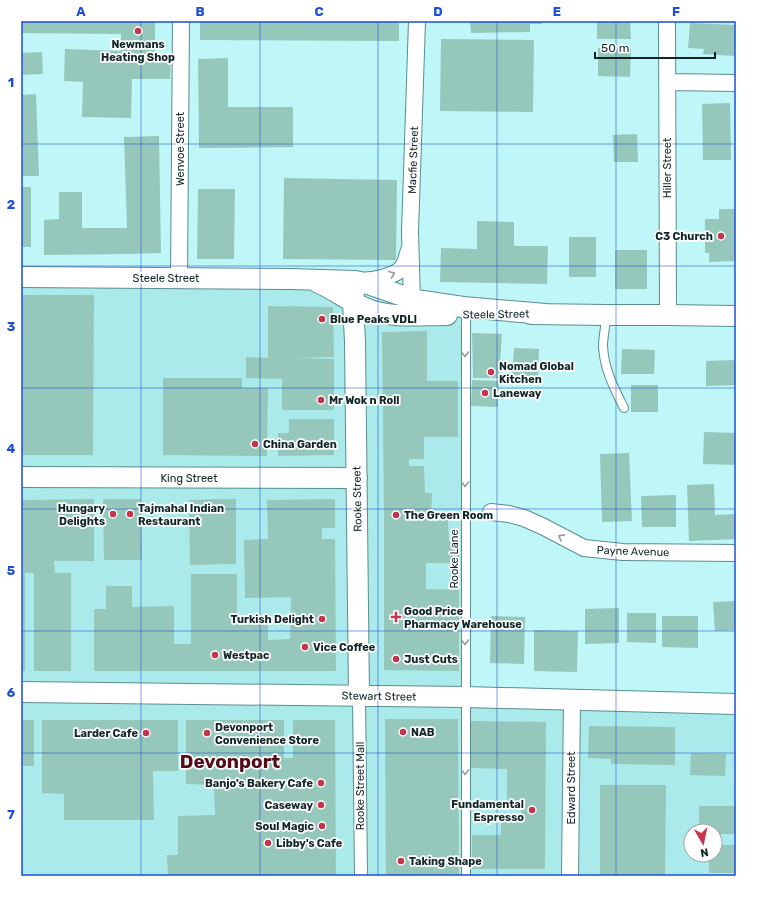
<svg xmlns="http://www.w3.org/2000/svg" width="757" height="897" font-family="Rubik,sans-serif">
<rect width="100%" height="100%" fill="#bff6f7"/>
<path fill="#aaeaeb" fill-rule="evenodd" d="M21 277 312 279 353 302 466 315 465 697 736 704V876H21ZM691 831H715V855H691Z"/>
<path fill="#95c8bb" d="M21 21H155V55H171L170 79H132L131 118 82 117 83 82 64 81 65 49 121 51V34L21 33Z
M200 21H399V41L200 40Z
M470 21H542V24H530V32L471 33Z
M597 21H630L631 39H597Z
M690 23 736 25V56L703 54 704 49 688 48Z
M441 39 534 40 533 112 440 111Z
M598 48 631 49 630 77 598 76Z
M42 52 43 74 21 75V53Z
M228 58V107H293V147L199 148 198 59Z
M36 94 39 176H21V95Z
M730 103 731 160H703L702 104Z
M637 134 638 162H614L613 135Z
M159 136 161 253 128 254 44 255V220L59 219V192H82V228H127L124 137Z
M284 178 397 180 396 260 283 259Z
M21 187H31V247H21Z
M198 189H235L234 259H197Z
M719 209H736V261L709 262V253H705V219H719Z
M477 221 514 222V246H548L547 284 440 282 441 248 477 249Z
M569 237H596V277H569Z
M615 250H647V289H615Z
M21 295H94L93 455H21Z
M268 306 333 307 334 357 294 358 334 359V410H282V379L246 378V357L268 358Z
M427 331V381H458V437H424V459H409V466H424L425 493H432L431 521 448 520 449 541 459 542V563H426V589L459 590V671L384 670V510L382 332Z
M472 333 502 334 499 378H473Z
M514 348 539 349 538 379 512 378Z
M622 349 655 350 654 374H621Z
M736 360V385L706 386V361Z
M163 378H242V388H268L267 456 163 455Z
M472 380 499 381 498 407 471 406Z
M631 385H658V412H631Z
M289 419H334V455L278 456V433H289Z
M704 432 736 433V465L703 464Z
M629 453 632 521 602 522 600 454Z
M714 484 715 515 736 514V539L689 541 687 485Z
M676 495V527H642L641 496Z
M94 499V561H54L55 573H71V671H34V573H25V671H21V500Z
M103 499H141L142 560H104Z
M213 499H236V564L190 565 189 500Z
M335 499V528H322V539H335L336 671H94V609H106V586H132V607L174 606V644H191V574H237V618H268V640L290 639 291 597 245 598 244 540 268 539 267 500Z
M736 601V630L715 631 713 602Z
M619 608V643L585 644V609Z
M627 613H656V643L627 642Z
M491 616 525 617 524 664 490 663Z
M662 616H698V648L662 647Z
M534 630 578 631 577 672 534 671Z
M385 719H458L459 876H386Z
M21 720H34V766H21Z
M42 720H178V771H153L154 820H64V794L42 793Z
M186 720H284V758H293V720H335L336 876H168L167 855H178V816L215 815 214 785 186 784Z
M471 721 546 722 545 869H472V835H501V817H521V801H507V769L470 768Z
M589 726 675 727V765L611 764V759L588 758Z
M691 753 726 754 725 776 690 775Z
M600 785H666L665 876H600Z
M699 806H736V834H715V831H699Z
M715 845H736V873H709V855H715Z"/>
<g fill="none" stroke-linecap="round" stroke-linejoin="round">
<defs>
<path id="service" d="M466 315V876
M606 315C606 326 603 336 603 346 604 369 614 388 624 408"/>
<path id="pedestrian" d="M359 696 361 876"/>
<path id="minor" d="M667 21 668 315
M667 82 736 83
M179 277 181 21
M359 281C371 281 394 277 402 268 406 263 407 256 409 250
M412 299 410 232 417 21
M491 512 509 514 524 518 544 527 584 548 623 552 736 553
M570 876 572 700"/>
<path id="tertiary" d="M21 277 291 279 355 281 368 284 412 299 423 301 463 307 545 314
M317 282C333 289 347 300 363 307 388 319 419 315 447 315
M354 292 353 302 355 342 359 696
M531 314 606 315H668L736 316
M21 477 357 478
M21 692 465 697 736 704"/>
</defs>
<use href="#service" stroke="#5a8e8f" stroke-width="10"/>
<use href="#pedestrian" stroke="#5a8e8f" stroke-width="14"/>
<use href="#minor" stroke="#5a8e8f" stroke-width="18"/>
<use href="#tertiary" stroke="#5a8e8f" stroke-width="22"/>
<use href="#service" stroke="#fff" stroke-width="8"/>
<use href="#pedestrian" stroke="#fff" stroke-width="12"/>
<use href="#minor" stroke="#fff" stroke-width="16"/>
<use href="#tertiary" stroke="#fff" stroke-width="20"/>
</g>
<defs><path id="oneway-chevron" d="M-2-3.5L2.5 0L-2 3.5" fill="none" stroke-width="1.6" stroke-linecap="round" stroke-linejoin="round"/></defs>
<g stroke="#939d9d">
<use href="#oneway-chevron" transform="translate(392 274) rotate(-23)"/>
<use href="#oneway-chevron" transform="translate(465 354) rotate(90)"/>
<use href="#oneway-chevron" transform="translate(465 484) rotate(90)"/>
<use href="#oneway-chevron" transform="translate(561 537) rotate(-152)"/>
<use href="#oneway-chevron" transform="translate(465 642) rotate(90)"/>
<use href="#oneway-chevron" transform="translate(465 772) rotate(90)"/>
</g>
<path fill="none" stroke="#1d4ed8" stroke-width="1" stroke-opacity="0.55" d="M141 21V876M260 21V876M378 21V876M497 21V876M616 21V876M21 144H736M21 266H736M21 388H736M21 509H736M21 631H736M21 753H736"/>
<g fill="#c5354b" stroke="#fff" stroke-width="1.5">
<circle cx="138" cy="31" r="4"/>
<circle cx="721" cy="236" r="4"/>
<circle cx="322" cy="319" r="4"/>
<circle cx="491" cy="372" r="4"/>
<circle cx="485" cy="393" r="4"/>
<circle cx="321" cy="400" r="4"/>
<circle cx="255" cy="444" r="4"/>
<circle cx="113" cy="514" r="4"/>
<circle cx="130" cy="514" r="4"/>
<circle cx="396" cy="515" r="4"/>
<path d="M394 611h4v4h4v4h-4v4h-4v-4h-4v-4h4z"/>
<circle cx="322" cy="619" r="4"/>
<circle cx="305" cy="647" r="4"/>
<circle cx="215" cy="655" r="4"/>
<circle cx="396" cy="659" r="4"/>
<circle cx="403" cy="732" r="4"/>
<circle cx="146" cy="733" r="4"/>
<circle cx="207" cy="733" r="4"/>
<circle cx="321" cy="783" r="4"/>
<circle cx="321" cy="805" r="4"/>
<circle cx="532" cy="810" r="4"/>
<circle cx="322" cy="826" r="4"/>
<circle cx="268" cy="843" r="4"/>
<circle cx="401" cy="861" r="4"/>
</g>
<g text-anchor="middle" stroke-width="3.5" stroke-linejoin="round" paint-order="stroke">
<g font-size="11" font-weight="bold" fill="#102526" stroke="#fff" text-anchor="start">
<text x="138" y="48" text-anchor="middle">Newmans<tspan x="138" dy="13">Heating Shop</tspan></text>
<text x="713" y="240" text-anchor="end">C3 Church</text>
<text x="330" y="323">Blue Peaks VDLl</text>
<text x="499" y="370">Nomad Global<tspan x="499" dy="13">Kitchen</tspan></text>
<text x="493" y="397">Laneway</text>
<text x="329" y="404">Mr Wok n Roll</text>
<text x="263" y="448">China Garden</text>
<text x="105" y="512" text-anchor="end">Hungary<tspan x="105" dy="13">Delights</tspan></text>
<text x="138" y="512">Tajmahal Indian<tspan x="138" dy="13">Restaurant</tspan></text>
<text x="404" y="519">The Green Room</text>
<text x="404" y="615">Good Price<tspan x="404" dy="13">Pharmacy Warehouse</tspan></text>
<text x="314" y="623" text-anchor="end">Turkish Delight</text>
<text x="313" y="651">Vice Coffee</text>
<text x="223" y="659">Westpac</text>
<text x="404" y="663">Just Cuts</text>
<text x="215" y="731">Devonport<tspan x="215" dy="13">Convenience Store</tspan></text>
<text x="411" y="736">NAB</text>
<text x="138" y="737" text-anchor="end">Larder Cafe</text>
<text x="313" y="787" text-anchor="end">Banjo's Bakery Cafe</text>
<text x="524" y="808" text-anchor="end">Fundamental<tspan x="524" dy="13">Espresso</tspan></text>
<text x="313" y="809" text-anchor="end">Caseway</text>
<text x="314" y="830" text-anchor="end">Soul Magic</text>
<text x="276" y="847">Libby's Cafe</text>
<text x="409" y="865">Taking Shape</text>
</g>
<g font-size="11" fill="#102526" stroke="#fff">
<text transform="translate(180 149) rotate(-90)" y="4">Wenvoe Street</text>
<text transform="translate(413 160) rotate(-88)" y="4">Macfie Street</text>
<text transform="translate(667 168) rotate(-90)" y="4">Hiller Street</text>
<text x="166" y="282">Steele Street</text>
<text transform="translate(496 314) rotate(-1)" y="4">Steele Street</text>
<text x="189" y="482">King Street</text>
<text transform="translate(357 499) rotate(-91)" y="4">Rooke Street</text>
<text transform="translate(633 551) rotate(2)" y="4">Payne Avenue</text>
<text transform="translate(454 559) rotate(-90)" y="4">Rooke Lane</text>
<text transform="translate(379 696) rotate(1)" y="4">Stewart Street</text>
<text transform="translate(360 786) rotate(-90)" y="4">Rooke Street Mall</text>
<text transform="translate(571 788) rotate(-90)" y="4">Edward Street</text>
</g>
<g font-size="19" font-weight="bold" fill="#520d19" stroke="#fff">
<text x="230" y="768">Devonport</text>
</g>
</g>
<rect width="757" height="897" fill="none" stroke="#ffffff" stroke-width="44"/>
<g transform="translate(703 843) rotate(171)"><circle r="19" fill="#ffffff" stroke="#9fa8a8"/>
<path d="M0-3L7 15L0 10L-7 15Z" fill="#c5354b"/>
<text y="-6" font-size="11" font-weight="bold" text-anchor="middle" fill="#102526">N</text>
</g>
<path d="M595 52v6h120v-6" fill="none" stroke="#102526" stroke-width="2"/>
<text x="601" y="52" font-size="12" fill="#102526" stroke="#ffffff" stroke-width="3" paint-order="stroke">50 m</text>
<rect x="22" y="22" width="713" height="853" fill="none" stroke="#1d4ed8" stroke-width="1.5"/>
<g font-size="13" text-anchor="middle" font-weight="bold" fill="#1d4ed8">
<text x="81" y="16">A</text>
<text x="200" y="16">B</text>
<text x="319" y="16">C</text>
<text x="438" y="16">D</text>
<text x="557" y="16">E</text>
<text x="676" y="16">F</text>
<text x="11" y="87">1</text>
<text x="11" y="209">2</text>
<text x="11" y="331">3</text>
<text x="11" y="453">4</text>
<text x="11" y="575">5</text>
<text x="11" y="697">6</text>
<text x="11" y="819">7</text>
</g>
</svg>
